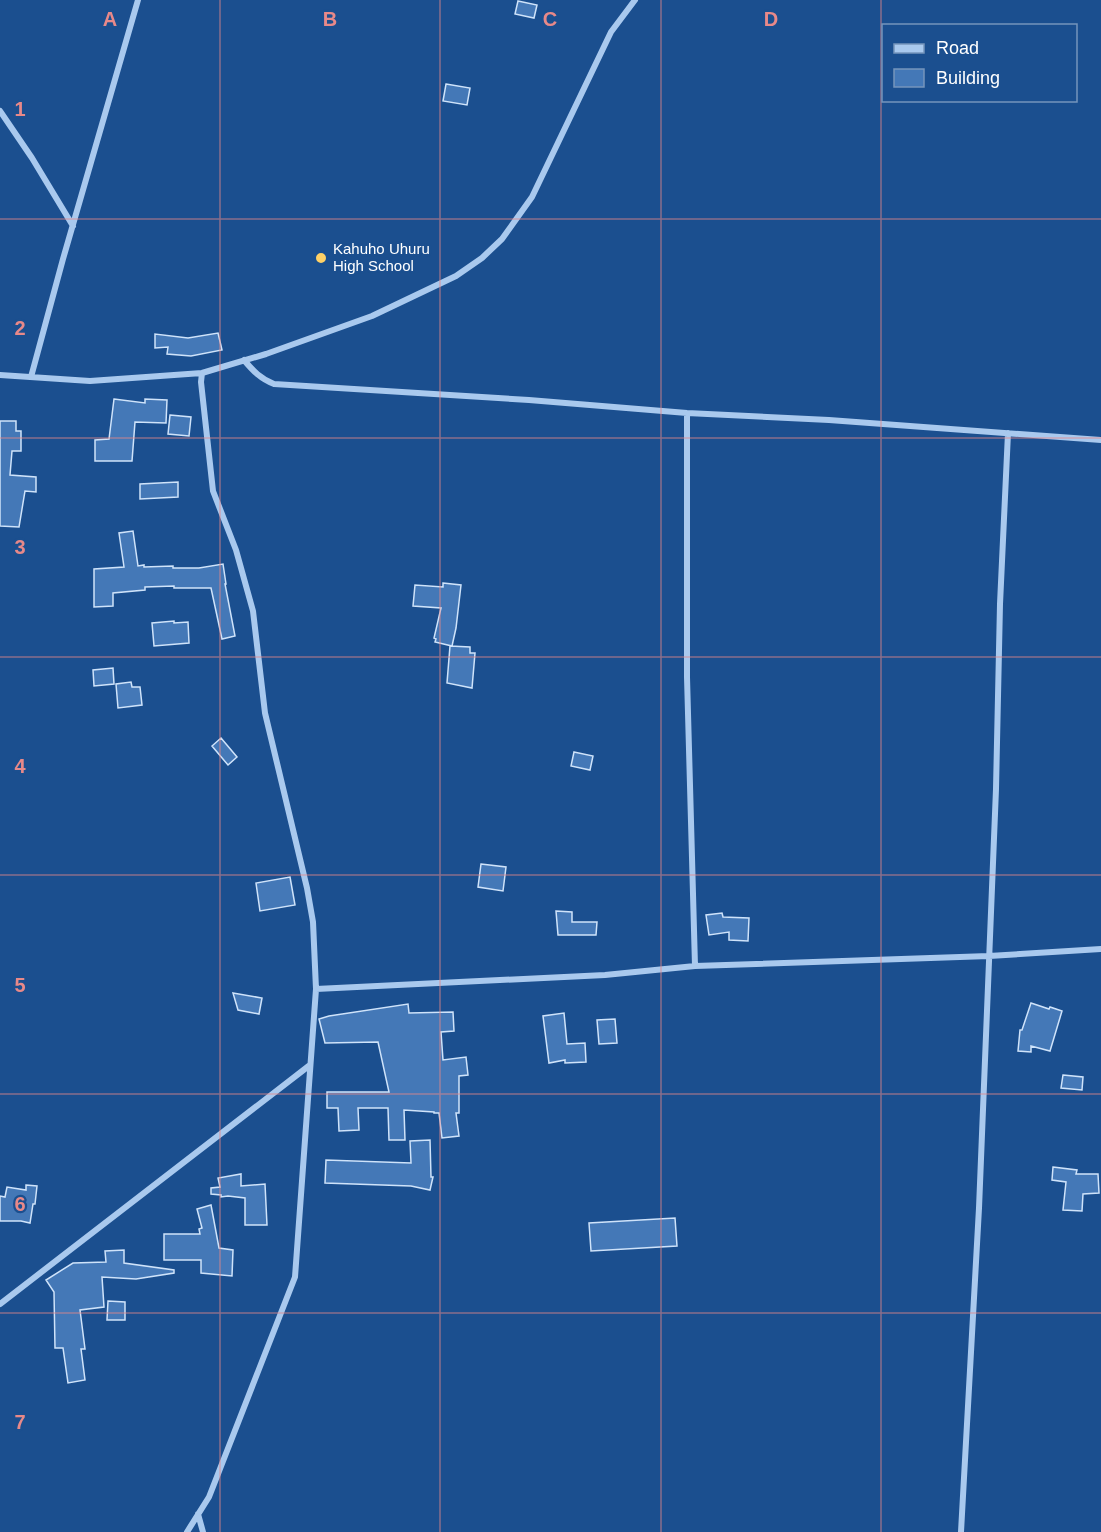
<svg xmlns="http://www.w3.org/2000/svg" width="1101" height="1532" font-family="Arial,sans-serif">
<rect width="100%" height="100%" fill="#1b4f8f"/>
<path fill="#4478b7" stroke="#cfe3fa" stroke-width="1.5" d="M518 1 537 5 534 18 515 14Z
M446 84 470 88 467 105 443 101Z
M218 333 222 350 191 356 167 354 168 347 155 348V334L188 338Z
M114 399 145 403V399L167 400 166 423 135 422 132 461H95V440L109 439Z
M170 415 191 417 189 436 168 434Z
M0 421H16V431H21V451H12L10 475 36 477V492L25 491 19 527 0 526Z
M178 482V497L140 499V484Z
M133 531 138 566 144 565V567L173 566V568H199L223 564 226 584H225L235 636 222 639 211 588H174V586L145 587V590L113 593V606L94 607V569L124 567 119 533Z
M443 583 461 585 456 628 452 646 435 642 436 639 434 638 441 608 413 606 415 585 443 587Z
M174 621V623L188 622 189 643 154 646 152 623Z
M450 646 470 647V653H475L472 688 447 683Z
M113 668 114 684 94 686 93 670Z
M131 682 132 687H140L142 705 118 708 116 684Z
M221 738 237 757 228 765 212 746Z
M574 752 593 756 590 770 571 766Z
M481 864 506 867 503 891 478 887Z
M290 877 295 905 260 911 256 883Z
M556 911 572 912V922H597L596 935H558Z
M722 913 723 917 749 918 748 941 729 940V932L709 935 706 915Z
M233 993 262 998 259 1014 238 1010Z
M1031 1003 1049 1009 1050 1007 1062 1011 1050 1051 1031 1046V1052L1018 1051 1020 1030H1022Z
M408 1004 409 1013 453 1012 454 1031 441 1032 443 1060 466 1057 468 1075 459 1076V1113H456L459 1136 442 1138 439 1113H434V1112L404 1110 405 1140H389L388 1108H358L359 1130 339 1131 338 1108H327V1092H389L378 1042 325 1043 319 1019 329 1016Z
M564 1013 567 1044 585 1043 586 1062 565 1063V1060L549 1063 543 1016Z
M615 1019 617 1043 599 1044 597 1020Z
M1063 1075 1083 1077 1082 1090 1061 1088Z
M430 1140 431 1177H433L430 1190 411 1186 325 1183 326 1160 411 1163 410 1141Z
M1053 1167 1077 1170 1076 1174H1098L1099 1193 1083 1194 1082 1211 1063 1210 1066 1182 1052 1180Z
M241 1174V1186L265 1184 267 1225H245V1198L228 1196 221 1197V1195L211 1194V1188L220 1187 218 1178Z
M26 1185 37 1186 35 1204H33L30 1223 21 1221H0V1196L5 1197 7 1187 26 1190Z
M211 1205 219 1248 233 1250 232 1276 201 1273V1260H164V1234H200L199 1229 202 1228 197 1209Z
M675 1218 677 1246 591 1251 589 1223Z
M124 1250V1263L174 1270V1273L136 1279 102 1277 104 1307 80 1310 85 1349H81L85 1380 68 1383 63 1348H55L54 1292 46 1280 73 1263 106 1262 105 1251Z
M108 1301 125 1302V1320H107Z"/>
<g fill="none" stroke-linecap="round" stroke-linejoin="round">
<path stroke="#a9c9ee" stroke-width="6" d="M0 111 32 158 73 226
M244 360C253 371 261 379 274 384L529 400 687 413 829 420 1101 440
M0 375 90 381 202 373 266 354 372 316 456 276 482 258 502 239 532 197 611 32 635 0
M31 377 63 259 138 0
M687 413V677L695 966
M316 989 605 975 695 966 989 956 1101 949
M0 1304 310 1065
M198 1514 203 1532
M187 1532 209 1497 295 1277 316 989 313 922 307 888 265 713 253 611 236 550 213 491 201 382 202 373
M961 1532 979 1208 996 789 1000 604 1008 433"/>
</g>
<path fill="none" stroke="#e88989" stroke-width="1.5" stroke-opacity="0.55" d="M220 0V1532M440 0V1532M661 0V1532M881 0V1532M0 219H1101M0 438H1101M0 657H1101M0 875H1101M0 1094H1101M0 1313H1101"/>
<circle fill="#ffd166" stroke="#1b4f8f" stroke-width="2" cx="321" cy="258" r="6"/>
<g text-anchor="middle" stroke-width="4.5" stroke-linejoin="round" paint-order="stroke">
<g font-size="15" fill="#fff" stroke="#1b4f8f" text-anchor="start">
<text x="333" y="254">Kahuho Uhuru<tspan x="333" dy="17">High School</tspan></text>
</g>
</g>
<g font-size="20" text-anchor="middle" font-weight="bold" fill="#e88989" stroke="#1b4f8f" stroke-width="4.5" stroke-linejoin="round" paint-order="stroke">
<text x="110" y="26">A</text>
<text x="330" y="26">B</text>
<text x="550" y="26">C</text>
<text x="771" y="26">D</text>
<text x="20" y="116">1</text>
<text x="20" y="335">2</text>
<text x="20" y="554">3</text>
<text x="20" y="773">4</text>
<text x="20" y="992">5</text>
<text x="20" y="1211">6</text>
<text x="20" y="1429">7</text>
</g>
<rect x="882" y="24" width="195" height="78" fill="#1b4f8f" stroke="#7695bc" stroke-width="1.5"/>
<rect x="894" y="44" width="30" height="9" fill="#a9c9ee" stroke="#7695bc" stroke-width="1.5"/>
<text x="936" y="54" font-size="18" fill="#ffffff">Road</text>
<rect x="894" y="69" width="30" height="18" fill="#4478b7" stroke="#7695bc" stroke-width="1.5"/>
<text x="936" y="84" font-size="18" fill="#ffffff">Building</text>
</svg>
